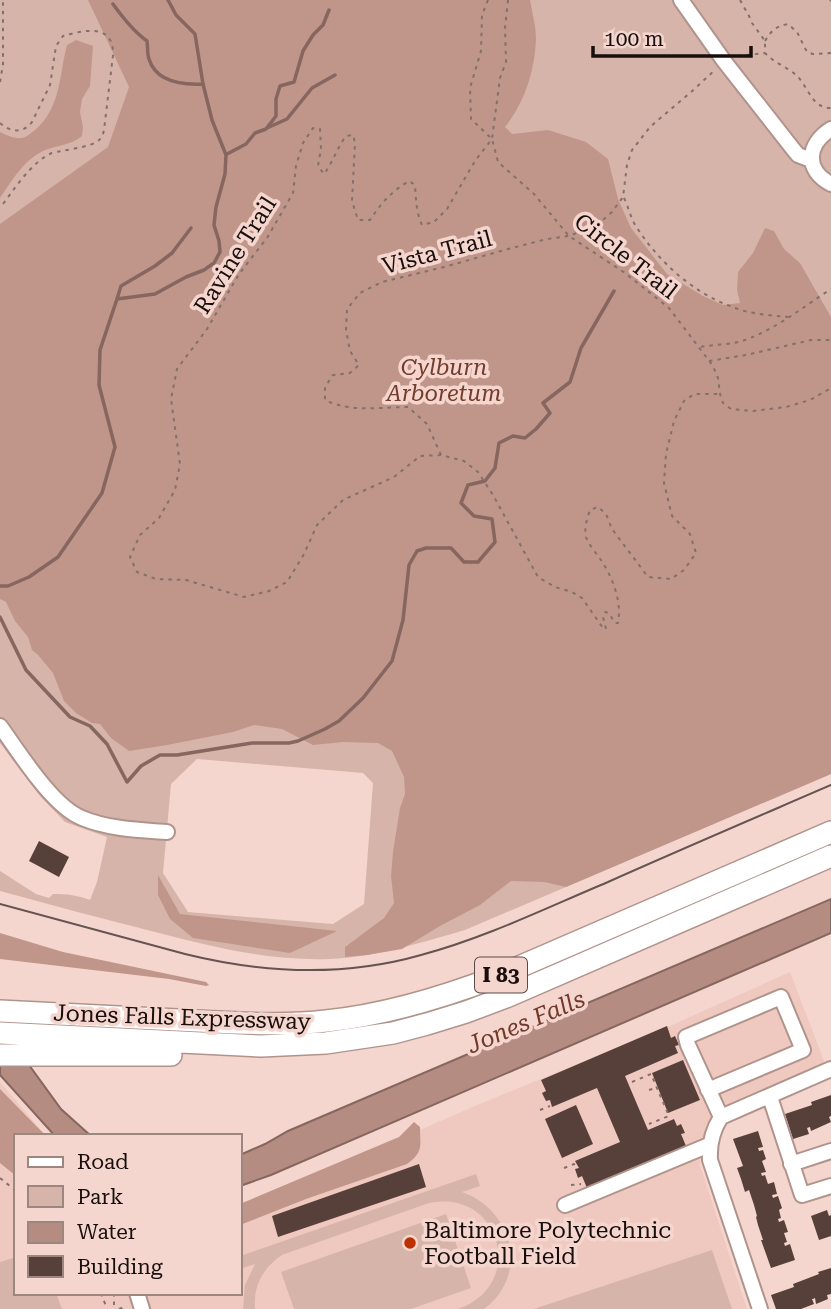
<svg xmlns="http://www.w3.org/2000/svg" width="831" height="1309" font-family="'Roboto Serif',serif">
<rect width="100%" height="100%" fill="#f4d6ce"/>
<path fill="#efc9bf" d="M790 972 826 1066 711 1123 702 1139 699 1154 700 1165 747 1309H0V1082L46 1136H16V1293H240V1208L475 1106 672 1025Z"/>
<path fill="#d7b4aa" fill-rule="evenodd" d="M0 0H831V774L465 930C420 943 376 957 329 959 269 961 213 947 155 932 103 919 52 905 0 891V871L36 894 49 898 53 894C67 894 77 895 90 900L97 882 107 837 65 822 40 796 0 743ZM197 759 363 773 373 783 364 904 333 924 188 912 163 873 171 784Z
M476 1174 480 1186 462 1192C513 1210 530 1275 484 1309H458C529 1284 499 1185 426 1204L282 1255C263 1268 253 1286 255 1309H243L245 1285 255 1264 240 1269V1256Z
M446 1214 471 1288 411 1309H294L281 1272Z
M712 1250 732 1309H534Z
M16 1257V1293H56L62 1309H0V1262Z"/>
<path fill="#c0968a" d="M88 0H530C532 12 536 26 536 39 535 70 525 102 505 127L512 134 548 130 586 142 608 159 618 199 631 228 667 274 703 296 723 305 740 303 737 290 738 272 753 253 765 228 774 231 784 249 800 263 831 317V774L566 887 544 882 511 881 480 905 440 926 402 949 367 955 345 957V947L384 918 394 903 391 876 393 852 400 808 405 794 404 777 392 751 378 743 343 742 313 745 282 729 254 725 233 732 167 745 129 751 111 738 100 724 92 723 76 713 64 701 53 673 38 655 32 650 28 637 15 621 6 602 0 599V224L108 147 129 87Z
M76 40 93 46 90 86 82 99 80 112 83 127 82 136C71 146 54 145 41 152 22 162 12 181 0 198V132C6 135 14 139 21 138 26 138 31 133 35 130 61 108 59 75 67 45Z
M158 875 180 914 337 931 290 953 193 938 170 919 158 895Z
M0 933 63 952 206 982 209 985 206 986 169 979 0 959Z
M0 1089 46 1136H16V1176L0 1163Z
M414 1122 420 1127C420 1146 424 1152 407 1164L306 1199 240 1225V1204L399 1137Z"/>
<path fill="#b58c81" stroke="#86665e" stroke-width="2" d="M831 899V933L271 1175 240 1186V1155L265 1144 288 1131Z
M0 1025 61 1109 91 1136H55L0 1075Z"/>
<g fill="none" stroke-linecap="round" stroke-linejoin="round">
<path stroke="#86665e" stroke-width="3.5" d="M113 4C123 18 133 31 147 41 148 47 147 54 149 59 156 82 182 85 203 84
M267 128 287 119 312 88 335 75
M227 154 246 144 255 133 266 129 276 116V99L280 86 294 82 303 51 313 35 323 25 329 10
M117 299 121 286 155 266 172 253 191 228
M0 586H8L29 577 58 557 102 493 115 447 99 385 100 350 117 299 155 294 186 277 204 270 214 263 220 252 219 241 214 225 216 207 225 174 226 155 212 120 203 84 195 34 176 15 168 0
M0 617 26 670 70 717 90 726 107 744 127 782 141 766 160 755H177L252 743H289L298 741 325 729 339 721 363 698 392 661 403 620 409 565 417 551 426 548H451L464 562H478L495 542 492 519 474 516 461 503 468 485 485 481 495 468 499 443 513 436 525 438 536 429 550 413 543 403 570 382 581 348 614 291"/>
</g>
<path fill="#574039" d="M39 841 69 857 59 877 29 861Z
M667 1026 671 1038 675 1036 679 1045 675 1046 678 1053 625 1076 648 1130 674 1119 677 1126 681 1124 685 1133 681 1134 686 1146 587 1188 582 1176 578 1178 575 1169 579 1168 575 1161 620 1142 597 1088 552 1107 550 1100 546 1101 542 1093 546 1091 541 1080Z
M683 1060 700 1100 668 1113 652 1073Z
M831 1095V1116L829 1117 831 1122 811 1131 810 1127 807 1128 809 1134 793 1139 785 1114 812 1105 811 1102Z
M576 1105 593 1144 562 1158 545 1119Z
M758 1131 763 1147 758 1148 759 1151 763 1150 766 1159 762 1161 766 1172 761 1173 762 1176 765 1175 768 1184 774 1182 777 1194 772 1195 773 1198 778 1196 782 1208 779 1210 781 1218 778 1219 779 1222 784 1220 788 1232 784 1233 787 1242 784 1243 785 1246 790 1244 795 1260 771 1268 761 1240H763L758 1225 756 1217 757 1216 754 1205 749 1190 745 1192 741 1179 737 1168 743 1166 733 1139Z
M419 1164 426 1187 278 1237 272 1216Z
M827 1210 829 1216 831 1215V1236L819 1240 811 1216Z
M831 1268V1294L827 1295 828 1299 816 1304 815 1298 813 1299H812L814 1304 801 1309H776L771 1295 794 1287 793 1284 819 1274 818 1272Z"/>
<g fill="none" stroke-linecap="round" stroke-linejoin="round">
<defs>
<path id="minor" d="M681 0 724 61 793 149 798 155 811 160
M831 129C807 144 804 170 831 184
M0 726C19 752 52 806 82 818 108 829 139 830 167 832
M708 1090 803 1050 781 997 686 1037 688 1045 721 1117
M770 1097 802 1195 831 1186
M791 1164 831 1151
M565 1205 709 1145
M137 1293 142 1309
M760 1309 710 1160C709 1144 712 1131 721 1117L831 1069"/>
<path id="highway" d="M0 1011C66 1014 132 1018 198 1021 240 1023 283 1026 326 1021 385 1015 441 998 496 977L831 832
M0 1033 261 1046 326 1043 393 1033 427 1024 466 1012 506 997 831 856
M0 1055H171"/>
</defs>
<use href="#minor" stroke="#b0948c" stroke-width="18"/>
<use href="#highway" stroke="#b0948c" stroke-width="24"/>
<path stroke="#83706b" stroke-width="2" stroke-dasharray="3.5 5" stroke-linecap="butt" d="M488 0 482 15 481 51 470 88 471 119 492 139 498 162 534 194 569 236 625 273 669 308 713 366 718 378 720 394 723 403 731 409 753 411 786 407 810 400 831 388
M508 0 505 28 506 62 500 78 492 139 475 161 447 209 434 222 422 225C416 212 416 199 415 185L409 181C392 191 381 203 370 220H358L352 201 355 143 353 135 346 136C337 148 333 162 324 174L318 166 321 149 320 129 313 128 303 143 296 166 293 193 267 238 239 274 207 329 177 369 171 399 180 464 175 490 159 518 140 535 130 557 137 572 156 579 186 580 244 597 269 591 287 582 304 554 317 525 343 500 394 477 420 456 441 455 464 461 478 472 493 495 538 577 555 587 572 592 582 598 603 628 606 629 603 617 605 612 609 613 615 623H618C622 602 613 578 601 560 596 553 589 545 586 537 584 527 587 519 590 510L598 507 606 514 612 529 648 577 671 579 684 570 696 553 690 534 672 516 664 483 666 454 674 421 684 401 694 394H720
M740 0 749 16 752 23 765 41V53C774 63 787 67 796 75 809 87 811 108 831 108
M830 0 831 1
M765 41C771 31 776 26 788 24L797 32 807 52 813 54 831 53
M738 56 765 53
M0 82 3 64V0
M0 123C10 132 23 134 32 122L50 85 56 46 63 36C84 30 114 23 113 55L104 130C103 134 102 138 99 140 93 147 63 150 52 153 32 161 13 191 0 208
M624 198C628 206 630 215 634 223 656 259 690 291 730 306 748 314 769 315 788 317
M701 347C715 344 732 345 745 340 776 329 803 307 831 289
M709 361 746 355 811 340H831
M441 455 427 424 408 407C379 407 352 413 325 400V387L333 375 350 373 359 365 350 351 346 330 347 309 360 293 382 282 444 267 508 249 547 239 569 236 597 225 612 212 623 197 627 165 632 150 650 127 690 93 716 69
M632 1082 651 1074 669 1116 649 1124
M649 1090 656 1088
M540 1110 550 1106
M564 1168 574 1164 576 1168
M0 1178 16 1191
M571 1185 581 1184
M101 1293 107 1309
M114 1293V1309
M119 1309 127 1306"/>
<use href="#minor" stroke="#fff" stroke-width="14"/>
<use href="#highway" stroke="#fff" stroke-width="21"/>
<path stroke="#655450" stroke-width="2" d="M0 904 185 954C262 973 344 977 421 955 485 938 546 908 608 882 682 849 757 817 831 785"/>
</g>
<circle fill="#bb3200" stroke="#f4d6ce" stroke-width="2.5" cx="410" cy="1243" r="7"/>
<g text-anchor="middle" stroke-width="7" stroke-linejoin="round" paint-order="stroke">
<rect fill="#f4d6ce" stroke="#5a4a46" stroke-width="2" x="475" y="957.5" width="52" height="35" rx="5"/>
<g font-size="21" font-weight="bold" fill="#180e0c">
<text x="501" y="982">I 83</text>
</g>
<g font-size="23" fill="#180e0c" stroke="#f4d6ce">
<text transform="translate(437 252) rotate(-15)" y="8">Vista Trail</text>
<text transform="translate(235 255) rotate(-58)" y="8">Ravine Trail</text>
<text transform="translate(626 256) rotate(38)" y="8">Circle Trail</text>
<text transform="translate(182 1017) rotate(2)" y="8">Jones Falls Expressway</text>
</g>
<g font-size="23" font-style="italic" fill="#743c2c" stroke="#f4d6ce">
<text x="444" y="375">Cylburn<tspan x="444" dy="26">Arboretum</tspan></text>
</g>
<g font-size="23" fill="#180e0c" stroke="#f4d6ce" text-anchor="start">
<text x="424" y="1238">Baltimore Polytechnic<tspan x="424" dy="26">Football Field</tspan></text>
</g>
<g font-size="24" font-style="italic" fill="#71392a" stroke="#f4d6ce">
<text transform="translate(526 1022) rotate(-23)" y="8">Jones Falls</text>
</g>
</g>
<rect x="14" y="1134" width="228" height="161" fill="#f4d6ce" stroke="#9c8680" stroke-width="2"/>
<rect x="28" y="1157" width="35" height="10" fill="#ffffff" stroke="#9c8680" stroke-width="2"/>
<text x="77" y="1169" font-size="21" fill="#180e0c">Road</text>
<rect x="28" y="1186" width="35" height="21" fill="#d7b4aa" stroke="#9c8680" stroke-width="2"/>
<text x="77" y="1204" font-size="21" fill="#180e0c">Park</text>
<rect x="28" y="1222" width="35" height="21" fill="#b58c81" stroke="#9c8680" stroke-width="2"/>
<text x="77" y="1239" font-size="21" fill="#180e0c">Water</text>
<rect x="28" y="1256" width="35" height="21" fill="#574039" stroke="#9c8680" stroke-width="2"/>
<text x="77" y="1274" font-size="21" fill="#180e0c">Building</text>
<path d="M593 46v10h158v-10" fill="none" stroke="#180e0c" stroke-width="3.5"/>
<text x="604" y="46" font-size="21" fill="#180e0c" stroke="#f4d6ce" stroke-width="5" paint-order="stroke">100 m</text>
</svg>
